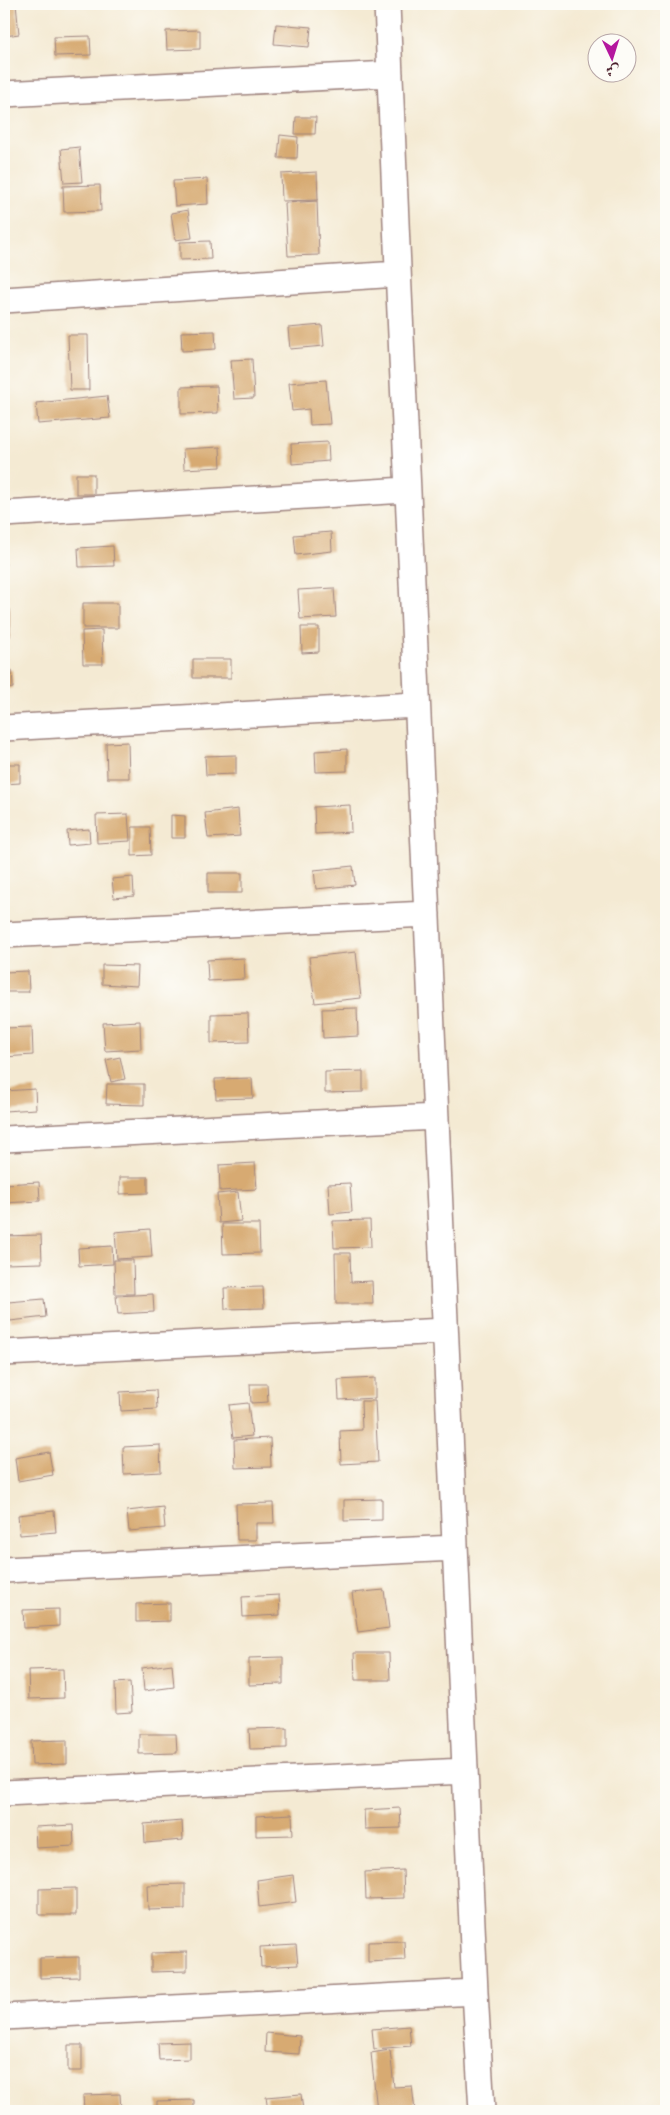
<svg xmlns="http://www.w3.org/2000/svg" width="670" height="2115" font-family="'IM FELL Great Primer',Amiri,serif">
<rect width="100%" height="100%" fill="#fdfcf7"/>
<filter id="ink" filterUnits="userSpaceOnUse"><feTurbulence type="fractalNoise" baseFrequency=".02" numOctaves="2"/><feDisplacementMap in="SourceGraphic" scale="10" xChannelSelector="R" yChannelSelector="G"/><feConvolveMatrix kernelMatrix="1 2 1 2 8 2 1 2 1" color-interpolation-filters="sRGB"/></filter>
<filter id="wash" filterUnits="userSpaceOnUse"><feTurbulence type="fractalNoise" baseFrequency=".0096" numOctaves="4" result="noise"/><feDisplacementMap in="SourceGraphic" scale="20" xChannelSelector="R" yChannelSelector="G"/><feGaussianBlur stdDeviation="1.12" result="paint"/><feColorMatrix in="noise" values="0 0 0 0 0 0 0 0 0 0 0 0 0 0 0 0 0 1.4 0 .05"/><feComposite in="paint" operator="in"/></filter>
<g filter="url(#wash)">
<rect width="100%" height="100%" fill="#f4ead3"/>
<g id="blocks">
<path fill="#d7aa72" d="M4 4H16L19 34 5 36Z
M276 24 311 27 309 47 274 44Z
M200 30V49L167 50 166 31Z
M90 36 91 55 55 56 54 37Z
M296 117H316L315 134H295Z
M280 135 298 137 297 158H278Z
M79 147 82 182 64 183 61 149Z
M317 172 318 200 282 201 281 174Z
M207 179 208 204 175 206 173 181Z
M100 185 101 211 64 212 63 186Z
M317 201 319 255 288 256 285 203Z
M188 210 192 238 175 240 171 213Z
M210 241 211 259 180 260V242Z
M322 325 324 346 290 349 288 328Z
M215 331 216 349 182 351 181 332Z
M68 335H88L89 390H70Z
M252 359 254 398 234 399 231 360Z
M326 380 330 424 310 425 309 409 292 411 289 383Z
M217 386 218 413 181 414V387Z
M107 396 110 418 38 424 36 403Z
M328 442 329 461 292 464 291 444Z
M220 447 221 467 184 469 183 449Z
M76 474H94V494H76Z
M331 532 332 551 296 555 294 535Z
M113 546 114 566 79 567 78 548Z
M4 554H5L6 569H4Z
M334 588 336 617 300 619 298 590Z
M83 603H118V628H83Z
M4 609H10V637H4Z
M301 627H319V652L302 653Z
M102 630 103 664H83L82 631Z
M193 659H231V678H193Z
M4 670H12L13 688 4 689Z
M128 742 129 778H107L106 743Z
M347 749V771L316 772 315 751Z
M236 755V774L206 775 205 756Z
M4 764H20V783L4 784Z
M350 805 351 832 315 834 314 807Z
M238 809 240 836 208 838 205 813Z
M128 814 130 841 97 843 96 815Z
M171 815 185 816V838H171Z
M132 827H150L151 855 132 856Z
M89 829 90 843 68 845 67 831Z
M353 866 355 885 316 889 314 870Z
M208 873H242V893H208Z
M133 877 134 896 114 898 112 879Z
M356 952 361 998 315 1003 309 957Z
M244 958 245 979 208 981 207 960Z
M102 965 138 966 137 986 102 984Z
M28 971 29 992H4V972Z
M357 1008 358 1036 323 1038 322 1009Z
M248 1013 249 1042 211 1043V1014Z
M140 1021 141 1049 105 1051 103 1023Z
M32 1027 33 1055 4 1057V1028Z
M120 1057 125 1079 111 1082 106 1060Z
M363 1071V1092L325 1093V1072Z
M252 1078 253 1098 216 1099 215 1079Z
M107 1084H144V1105L106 1104Z
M35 1089 36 1109 4 1111V1091Z
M255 1163 257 1189 220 1191 219 1165Z
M120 1177H148V1193L120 1194Z
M39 1182 40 1201 4 1203V1184Z
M350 1183 352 1212 330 1214 328 1184Z
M238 1192 241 1221 219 1223 217 1194Z
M370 1220 371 1247 334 1248 333 1221Z
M222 1224H259L260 1253 223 1254Z
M150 1229 152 1257 117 1259 115 1232Z
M41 1235 42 1263 5 1264 4 1236Z
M112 1246 113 1264 79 1266 78 1248Z
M335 1253H350L351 1282 372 1281 373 1304H336Z
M114 1260H133L134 1294H115Z
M263 1287 264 1308 225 1309 224 1288Z
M153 1294 154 1312 118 1314 116 1296Z
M44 1299 46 1317 10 1321 8 1302Z
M375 1378V1398L339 1400 338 1380Z
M250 1384H267L268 1402 251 1403Z
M156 1390 157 1409 121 1411 120 1392Z
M361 1401H375L378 1462 341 1464 340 1431 362 1430Z
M248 1403 252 1436 233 1438 229 1405Z
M270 1438 271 1467 235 1468 234 1440Z
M160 1445 161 1472 124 1474 123 1447Z
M49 1452 53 1475 18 1481 15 1458Z
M382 1499V1520L344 1521V1500Z
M273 1503 274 1523H256V1540H237L236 1504Z
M163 1507 165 1528 129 1531 127 1511Z
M54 1511 56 1532 20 1535 18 1515Z
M384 1590 389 1628 358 1632 352 1593Z
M279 1595 280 1615 243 1617 242 1597Z
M170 1603V1621L136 1622V1604Z
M59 1609V1626L24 1628 23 1610Z
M354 1653H389L390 1680H355Z
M283 1657V1684L249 1685V1658Z
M172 1664 174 1687 144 1691 142 1668Z
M63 1669 64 1698 29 1699 28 1670Z
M130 1682 132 1712 116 1713 115 1683Z
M287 1728V1748L250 1749 249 1729Z
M139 1734H176L177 1753 139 1754Z
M67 1740V1764L32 1765 31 1741Z
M400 1808 401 1828 365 1829 364 1810Z
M292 1814 293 1835 256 1836V1816Z
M182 1821 183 1840 145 1843 144 1824Z
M73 1825 74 1846 36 1848 35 1827Z
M403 1870 404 1898 366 1899 365 1872Z
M293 1875 296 1902 259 1907 257 1880Z
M185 1884V1909L148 1910 147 1885Z
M76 1888V1915H39V1889Z
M404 1941 405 1960 368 1962V1942Z
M296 1945 298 1965 261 1967 260 1947Z
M187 1952V1971L151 1972V1953Z
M79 1957V1977L40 1978V1958Z
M409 2026 411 2046 374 2049 372 2029Z
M266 2033 300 2036 299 2054 265 2052Z
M190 2042V2059L159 2060 158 2043Z
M68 2045H82V2071H68Z
M390 2050 394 2087 412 2086 415 2111H377L371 2053Z
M120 2094 121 2111H84L83 2095Z
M301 2094 303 2111H268L266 2097Z
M194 2100V2111H157V2101Z"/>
</g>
</g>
<g filter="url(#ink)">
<use href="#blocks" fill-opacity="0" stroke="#9f847f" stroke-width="1"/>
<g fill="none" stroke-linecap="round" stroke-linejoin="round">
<defs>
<path id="street" d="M387 4C414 667 444 1330 475 1992L482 2111
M4 94 390 74
M4 300 398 274
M4 514 406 490
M4 728 416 705
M4 935 427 914
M4 1139 436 1117
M4 1353 445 1331
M4 1570 455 1548
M4 1793 465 1771
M4 2017 475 1992"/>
</defs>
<use href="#street" stroke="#9f847f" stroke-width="28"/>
<use href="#street" stroke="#fff" stroke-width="25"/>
</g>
</g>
<rect width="670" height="2115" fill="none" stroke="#fdfcf7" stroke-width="20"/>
<g transform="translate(612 58) rotate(176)"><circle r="24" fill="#fdfcf7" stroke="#b5a4a5"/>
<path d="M0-4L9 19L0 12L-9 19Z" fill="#b5179e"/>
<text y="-8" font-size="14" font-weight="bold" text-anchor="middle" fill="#4a1f2b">ش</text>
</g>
</svg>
